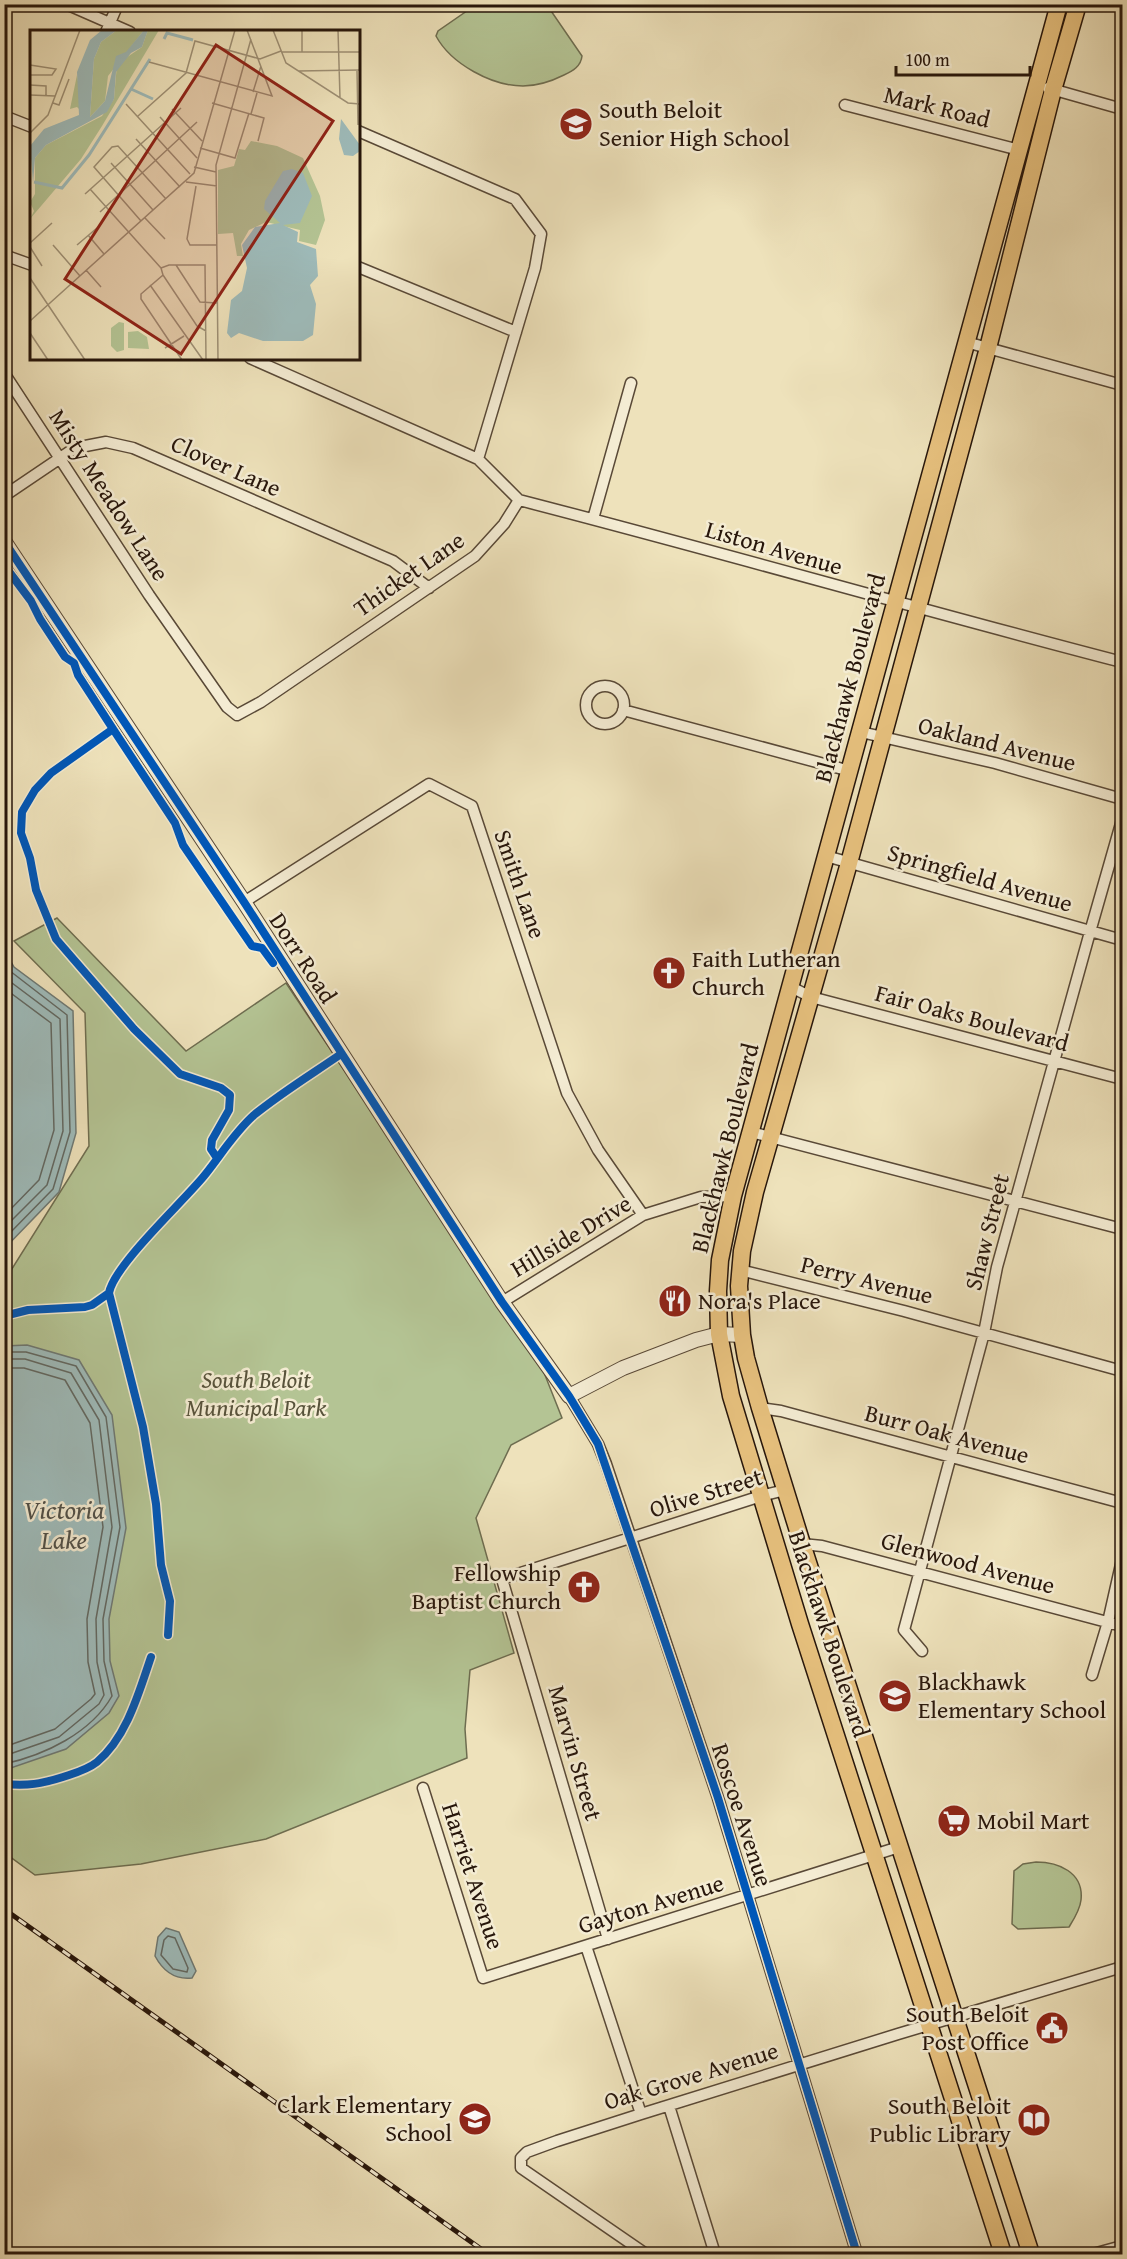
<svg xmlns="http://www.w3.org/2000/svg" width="1127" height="2259" font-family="'Gentium Book Plus',serif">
<rect width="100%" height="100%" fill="#eee2bb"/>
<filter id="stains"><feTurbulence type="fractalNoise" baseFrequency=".00333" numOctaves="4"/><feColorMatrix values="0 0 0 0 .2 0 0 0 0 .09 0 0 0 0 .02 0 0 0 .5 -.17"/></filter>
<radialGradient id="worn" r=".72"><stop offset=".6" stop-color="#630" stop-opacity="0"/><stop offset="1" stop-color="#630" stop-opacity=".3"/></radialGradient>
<path fill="#b4c494" stroke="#6e6d50" stroke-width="1.5" d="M477 4 547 5 582 56C581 66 573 71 564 75 552 81 537 86 523 86 492 86 451 64 436 36L438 31Z
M57 918 186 1051 286 983 541 1365 562 1418 511 1445 476 1518 514 1653 470 1670 465 1729 467 1758 266 1839 141 1864 35 1875 5 1853 4 1274 10 1272 89 1146 85 1013 14 941Z
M1036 1862C1058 1862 1084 1872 1081 1900 1080 1910 1074 1919 1069 1927L1018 1929 1012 1924 1014 1871 1023 1864Z"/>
<path fill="#9ebbba" stroke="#6e7974" stroke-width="1.5" d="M5 951 14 967 73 1011 76 1133 59 1192 5 1248Z
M27 1345 79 1360 112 1415 126 1528 109 1619 110 1661 119 1696 109 1713 66 1749 5 1770V1346Z
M166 1928 179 1932 196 1971 192 1978C174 1980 163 1971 155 1956L158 1937Z"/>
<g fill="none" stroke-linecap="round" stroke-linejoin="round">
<path stroke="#626862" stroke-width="1.5" d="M4 963 10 971 67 1015 70 1132 53 1189 4 1239
M4 977 60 1019 63 1131 47 1185 4 1228
M4 988 51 1023 54 1130 39 1180 4 1216
M4 1352H26L76 1366 106 1417 120 1527 103 1619 104 1661 112 1696C91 1733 45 1755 4 1764
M4 1359H25L71 1373 99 1420 112 1527 96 1619 97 1662 104 1695 99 1704 59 1737 4 1756
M4 1368H24L65 1380 90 1423 103 1527 87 1619 88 1662 95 1694 91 1699 55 1729 4 1747
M168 1936 175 1938 188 1968 187 1972 173 1969 161 1955 164 1940Z"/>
<defs>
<path id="minor" d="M66 4 130 32
M106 32 118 4
M1048 88 1122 109
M845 105 1019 150
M4 116 32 127
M4 255 32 265
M358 267 516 332
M966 342 1122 385
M250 358 478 459
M4 373 149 595 227 707 237 715 261 702 475 556 504 524 519 500 478 459 535 268 541 234 515 199 358 131
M4 496 75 448 106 442 133 448 393 561 429 588
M519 500C721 552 921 610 1122 662
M593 519 631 383
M586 705a19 19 0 1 1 38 0a19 19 0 1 1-38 0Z
M623 710 850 771
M861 732 995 763 1122 799
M826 856 1122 940
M244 902 429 784 472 806 567 1093 598 1150 643 1215
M791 987 811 997 1122 1079
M751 1132 1122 1229
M740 1270 904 1311 1122 1371
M502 1302 643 1215 701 1197 733 1196
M569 1396 598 1444 606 1464 718 1798 857 2254
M760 1408 781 1411 1122 1503
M802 1544 822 1546 1122 1626
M922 1651 904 1630 984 1333 997 1267 1090 932 1122 820
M1092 1675 1108 1622 1122 1560
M423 1788 483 1978 899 1847
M608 1939 502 1579 761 1496 785 1490
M586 1946 641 2114
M669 2106 715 2254
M646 2254 521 2168V2158L527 2152 557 2141 641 2114 898 2034 1122 1967
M1093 2254 1122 2246"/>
<path id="tertiary" d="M4 541 244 902 502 1302 569 1396 623 1368 696 1340 719 1334 742 1335"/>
<path id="primary" d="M1003 2254 800 1624 731 1396 719 1334 718 1291 720 1260 733 1196 1059 4
M1031 2254 802 1544 760 1408 746 1358 742 1335 739 1286 742 1251 755 1192 849 863 988 348 1053 90 1078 4"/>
</defs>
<use href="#minor" stroke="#594937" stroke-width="13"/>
<use href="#tertiary" stroke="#594937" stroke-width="16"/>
<use href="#primary" stroke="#27160b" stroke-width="19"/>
<use href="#minor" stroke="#f4ecd3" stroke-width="10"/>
<use href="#tertiary" stroke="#f4ecd3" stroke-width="14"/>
<use href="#primary" stroke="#e7c17e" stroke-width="16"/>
<defs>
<path id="rail" d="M4 1909 488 2254"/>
</defs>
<use href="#rail" stroke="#27160b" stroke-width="5"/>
<use href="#rail" stroke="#f4ecd3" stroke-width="3" stroke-dasharray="9" stroke-linecap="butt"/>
<defs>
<path id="cycleway" d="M4 541 244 902 502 1302 569 1396 598 1444 718 1798 857 2254
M4 565 31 601 40 619 65 657 74 663 78 675 113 729 51 773 35 790 22 812 21 833 30 858 36 890 56 939 134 1029 180 1074 221 1088 230 1095 229 1110 212 1140 211 1149 217 1158
M113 729 175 823 183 845 252 946 262 948 273 963
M109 1293C114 1265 183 1202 204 1176 221 1155 234 1133 254 1115 281 1093 312 1074 341 1054
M4 1316 28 1310 85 1307 92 1305 109 1293 143 1427 156 1504 161 1565 170 1601 168 1635
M4 1784C28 1786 41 1784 63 1777 75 1773 87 1770 97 1762 127 1737 139 1692 151 1657"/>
</defs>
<use href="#cycleway" stroke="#f4ecd3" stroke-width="11"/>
<use href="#cycleway" stroke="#0057b8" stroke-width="8"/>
</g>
<defs>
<symbol id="school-disc" viewBox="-11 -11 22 22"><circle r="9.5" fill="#8f2418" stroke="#f4ecd3"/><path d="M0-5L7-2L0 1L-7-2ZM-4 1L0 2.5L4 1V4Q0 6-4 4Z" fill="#fff"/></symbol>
<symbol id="church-disc" viewBox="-11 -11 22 22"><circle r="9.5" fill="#8f2418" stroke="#f4ecd3"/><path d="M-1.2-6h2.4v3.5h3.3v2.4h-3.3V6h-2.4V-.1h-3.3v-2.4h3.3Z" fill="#fff"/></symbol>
<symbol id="restaurant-disc" viewBox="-11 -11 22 22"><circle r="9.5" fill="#8f2418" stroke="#f4ecd3"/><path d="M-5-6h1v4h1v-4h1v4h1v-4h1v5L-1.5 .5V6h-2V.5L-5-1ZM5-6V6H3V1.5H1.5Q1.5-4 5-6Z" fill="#fff"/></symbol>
<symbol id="supermarket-disc" viewBox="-11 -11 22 22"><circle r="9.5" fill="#8f2418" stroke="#f4ecd3"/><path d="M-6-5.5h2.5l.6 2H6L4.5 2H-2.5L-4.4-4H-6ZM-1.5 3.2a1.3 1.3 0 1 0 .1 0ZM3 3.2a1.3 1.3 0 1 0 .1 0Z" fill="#fff"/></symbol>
<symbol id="civic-disc" viewBox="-11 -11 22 22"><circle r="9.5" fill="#8f2418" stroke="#f4ecd3"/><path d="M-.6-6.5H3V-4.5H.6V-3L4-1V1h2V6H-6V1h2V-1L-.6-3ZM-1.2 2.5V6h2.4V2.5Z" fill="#fff"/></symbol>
<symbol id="library-disc" viewBox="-11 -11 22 22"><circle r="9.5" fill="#8f2418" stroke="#f4ecd3"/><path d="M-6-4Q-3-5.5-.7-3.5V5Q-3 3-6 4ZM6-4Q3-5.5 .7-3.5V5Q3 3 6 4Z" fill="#fff"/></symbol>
</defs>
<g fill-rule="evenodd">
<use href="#school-disc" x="557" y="105" width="38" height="38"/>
<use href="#church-disc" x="650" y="954" width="38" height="38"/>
<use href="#restaurant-disc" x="656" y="1282" width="38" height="38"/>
<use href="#church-disc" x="565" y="1568" width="38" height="38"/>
<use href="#school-disc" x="876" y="1677" width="38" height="38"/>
<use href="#supermarket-disc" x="935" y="1802" width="38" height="38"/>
<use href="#civic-disc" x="1033" y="2009" width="38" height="38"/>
<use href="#school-disc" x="456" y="2100" width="38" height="38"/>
<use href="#library-disc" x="1015" y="2101" width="38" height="38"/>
</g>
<g text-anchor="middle" stroke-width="5" stroke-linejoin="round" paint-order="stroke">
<g font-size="24" fill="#27160b" stroke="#f4ecd3">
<text transform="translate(937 107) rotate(14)" y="8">Mark Road</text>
<text transform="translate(226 466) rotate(24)" y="8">Clover Lane</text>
<text transform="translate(109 495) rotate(57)" y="8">Misty Meadow Lane</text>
<text transform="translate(774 548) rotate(16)" y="8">Liston Avenue</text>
<text transform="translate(409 574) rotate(-35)" y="8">Thicket Lane</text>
<text transform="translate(850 678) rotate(-75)" y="8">Blackhawk Boulevard</text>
<text transform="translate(997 744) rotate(14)" y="8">Oakland Avenue</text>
<text transform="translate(980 878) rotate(16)" y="8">Springfield Avenue</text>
<text transform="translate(520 884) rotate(71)" y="8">Smith Lane</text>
<text transform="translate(303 958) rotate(57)" y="8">Dorr Road</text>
<text transform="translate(972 1018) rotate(15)" y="8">Fair Oaks Boulevard</text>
<text transform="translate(725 1148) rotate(-76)" y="8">Blackhawk Boulevard</text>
<text transform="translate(987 1232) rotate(-76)" y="8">Shaw Street</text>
<text transform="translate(571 1236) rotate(-31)" y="8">Hillside Drive</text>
<text transform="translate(867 1280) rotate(14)" y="8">Perry Avenue</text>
<text transform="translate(947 1434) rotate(15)" y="8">Burr Oak Avenue</text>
<text transform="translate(706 1493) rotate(-17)" y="8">Olive Street</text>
<text transform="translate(968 1563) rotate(15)" y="8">Glenwood Avenue</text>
<text transform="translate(829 1634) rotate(72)" y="8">Blackhawk Boulevard</text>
<text transform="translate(575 1753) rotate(74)" y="8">Marvin Street</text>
<text transform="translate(742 1815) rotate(72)" y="8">Roscoe Avenue</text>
<text transform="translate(473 1876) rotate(72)" y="8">Harriet Avenue</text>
<text transform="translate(651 1904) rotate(-17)" y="8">Gayton Avenue</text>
<text transform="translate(691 2076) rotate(-17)" y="8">Oak Grove Avenue</text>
</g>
<g font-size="24" fill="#27160b" stroke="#f4ecd3" text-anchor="start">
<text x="599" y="118">South Beloit<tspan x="599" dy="28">Senior High School</tspan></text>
<text x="692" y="967">Faith Lutheran<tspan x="692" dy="28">Church</tspan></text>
<text x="698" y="1309">Nora's Place</text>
<text x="561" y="1581" text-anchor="end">Fellowship<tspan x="561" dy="28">Baptist Church</tspan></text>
<text x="918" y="1690">Blackhawk<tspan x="918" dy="28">Elementary School</tspan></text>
<text x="977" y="1829">Mobil Mart</text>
<text x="1029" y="2022" text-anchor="end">South Beloit<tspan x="1029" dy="28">Post Office</tspan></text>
<text x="452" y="2113" text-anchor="end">Clark Elementary<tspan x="452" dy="28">School</tspan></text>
<text x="1011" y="2114" text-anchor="end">South Beloit<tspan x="1011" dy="28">Public Library</tspan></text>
</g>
<g font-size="24" font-style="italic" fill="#58533b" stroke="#f4ecd3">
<text x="256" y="1388">South Beloit<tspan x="256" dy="28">Municipal Park</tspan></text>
</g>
<g font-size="26" font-style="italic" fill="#515048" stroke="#f4ecd3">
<text x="64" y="1519">Victoria<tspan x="64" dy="30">Lake</tspan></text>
</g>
</g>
<g transform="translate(30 30)">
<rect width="330" height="330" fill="#eee2bb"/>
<path d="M87 0H114L78 46 75 71 60 87 64 29 71 12ZM118 0H129L72 96 51 129 0 189 4 181 0 172 5 164V128L16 115 72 86 84 69 87 34 112 17ZM47 45 51 71V81L47 77 40 79ZM221 111 247 116 273 128 290 166 295 190 286 215 269 211 270 200 236 192 219 200 211 214 213 226H207L203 203 188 204V140L204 136 209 119 215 120ZM89 292 94 293V320L87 322 81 316V298ZM108 301 117 307 119 319 98 318V302Z" fill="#b4c494"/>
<path d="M72 0H87L71 12 64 29 60 87 75 71 86 26 96 22 114 0H118L112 17 101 23 86 42 84 69 77 82 16 115 5 128 3 153 0 116 14 99 49 85 47 42 60 10ZM311 89 330 115V121L323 126 314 125 309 109ZM262 139 273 143 282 166 270 193 253 195 268 202 267 212 286 219 288 246 280 255 286 274 283 305 273 311H233L209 303 201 308 197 303 201 270 212 261 217 238 212 215 225 197 250 193 234 179 235 171 253 141Z" fill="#9ebbba"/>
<path fill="none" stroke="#9ebbba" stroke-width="3" d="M134 9 137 3 163 10M101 59 123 69M4 152 32 158 59 125 120 29"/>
<path fill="none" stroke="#9e9075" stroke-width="1.5" d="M243 0 256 33 318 73 330 74M272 0V22M308 0 310 68M252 22H330M119 32 242 66 217 0M0 35 26 39 22 45H0M327 40 328 95M268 41 330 40M0 55 16 56V65M223 62 231 36M0 65 25 66M23 73 29 75 39 49M182 73 234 88 228 111M96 74 160 144M142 79 172 111M221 84 227 63M108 86 156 43 165 11 230 29 251 21M130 87 167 128M0 103 18 85 50 0M106 109 150 157M170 118 205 128 219 83M81 133 123 180M164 137 186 142M156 152 187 156M166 156 157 209 160 215H187M60 159 131 238M55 164 151 78M70 182 167 92M115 188 135 209M111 191 64 137 82 117 88 116 136 169M58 205 74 224M0 213 22 193M23 215 50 246M47 215 67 198M0 217 12 236M146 235 170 272 187 273M56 240 71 257M133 245 167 296 176 301M0 248 55 330M120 255 173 330M0 291 164 143 205 0M0 303 18 330M135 318 154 306M152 330 111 269V264L133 245 131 238 139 235H175L176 330M188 330 186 135 221 9"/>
<path fill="#8f2418" fill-opacity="0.15" stroke="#8f2418" stroke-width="3" d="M186 15 303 91 151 324 35 249Z"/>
<rect width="330" height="330" fill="none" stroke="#27160b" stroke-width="3"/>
</g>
<rect width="1127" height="2259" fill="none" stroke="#eee2bb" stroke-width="24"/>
<rect x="6" y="6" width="1115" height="2247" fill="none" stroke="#27160b" stroke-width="3"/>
<rect x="12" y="12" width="1103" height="2235" fill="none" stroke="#27160b" stroke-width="1.5"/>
<path d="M896 66v9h134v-9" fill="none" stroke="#27160b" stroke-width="3"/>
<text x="905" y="66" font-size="18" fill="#27160b" stroke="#f4ecd3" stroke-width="4.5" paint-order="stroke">100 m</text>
<rect width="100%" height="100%" filter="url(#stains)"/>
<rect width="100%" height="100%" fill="url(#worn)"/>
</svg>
